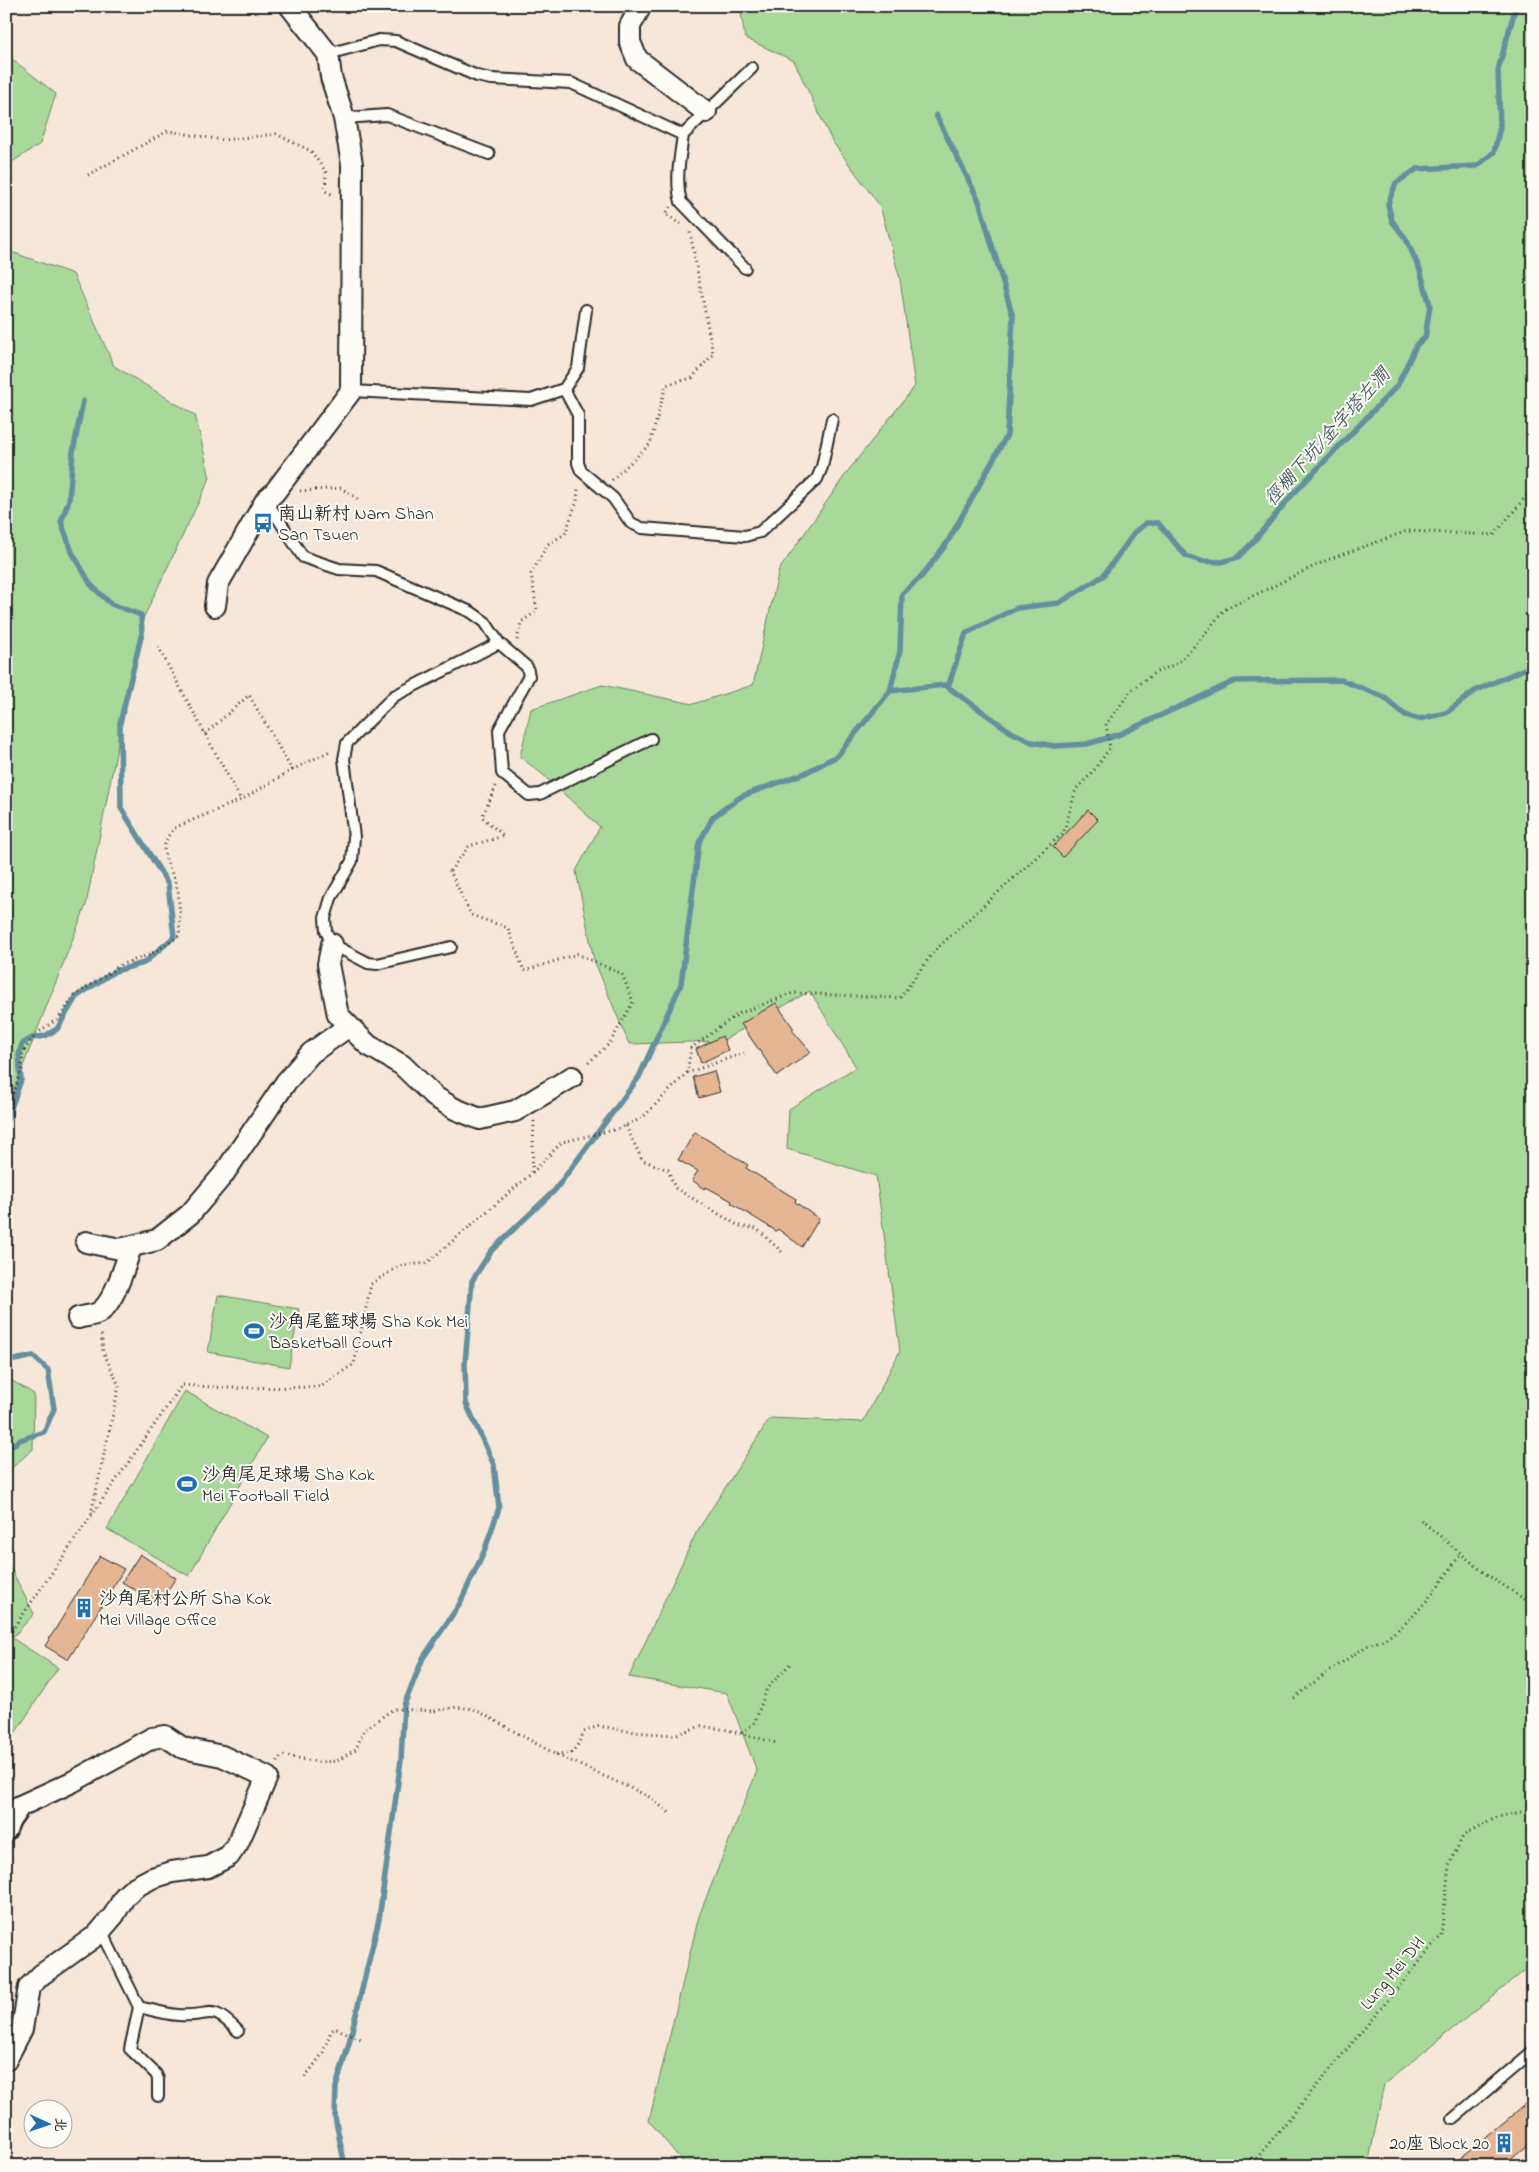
<svg xmlns="http://www.w3.org/2000/svg" width="1539" height="2172" font-family="'Indie Flower','LXGW WenKai TC',sans-serif">
<rect width="100%" height="100%" fill="#f6e7d9"/>
<filter id="ink" filterUnits="userSpaceOnUse"><feTurbulence type="fractalNoise" baseFrequency=".02" numOctaves="2"/><feDisplacementMap in="SourceGraphic" scale="10" xChannelSelector="R" yChannelSelector="G"/><feConvolveMatrix kernelMatrix="1 2 1 2 8 2 1 2 1" color-interpolation-filters="sRGB"/></filter>
<g filter="url(#ink)">
<path fill="#a8d99a" stroke="#6a8262" d="M740 6H1533V1964L1384 2084 1368 2166H686L649 2121 699 1916 757 1771 727 1693 629 1677 696 1533 770 1418 863 1422 900 1351 876 1176 787 1149 789 1109 856 1067 810 991 722 1041 629 1044 594 960 576 871 600 827 541 773 520 757 531 709 602 685 693 704 753 685 779 570 848 471 915 386 900 279 880 206 832 141 794 61 745 38Z
M6 54 56 94 40 144 6 166Z
M6 250 73 274 114 366 195 415 210 478 142 621 86 905 6 1110Z
M218 1295 299 1309 289 1367 208 1352Z
M6 1377 34 1394 33 1449 6 1473Z
M185 1391 267 1438 189 1576 107 1529Z
M6 1559 34 1614 12 1638 58 1668 6 1747V1645L9 1641 6 1643Z"/>
<g fill="none" stroke-linecap="round" stroke-linejoin="round">
<path stroke="#638f9e" stroke-width="5.5" d="M948 687 966 633 1017 608 1059 603 1103 576 1135 532 1146 523H1158L1186 556 1201 561 1222 562 1238 557 1253 542 1292 495 1397 386 1417 344 1425 338 1430 305 1420 270 1406 239 1392 221 1388 204 1396 183 1417 169 1477 166 1494 152 1500 127 1498 70 1516 6
M890 691 945 685 1011 732 1032 742 1054 746 1087 744 1118 735 1235 681 1341 680 1384 697 1405 715 1419 719 1446 713 1475 691 1533 665
M6 1122 21 1080 19 1055 22 1044 32 1038 45 1036 57 1029 76 997 115 971 144 963 174 937 168 884 121 808 120 723 142 633 141 615 111 604 91 585 72 552 61 522 69 500 73 452 83 401
M6 1359 15 1360 33 1356 48 1370 54 1409 44 1432 20 1440 6 1450
M345 2166 335 2117 336 2087 349 2043 379 1919 401 1760 404 1705 423 1658 459 1605 484 1552 499 1508 494 1465 466 1403 465 1364 472 1281 491 1251 555 1190 639 1077 681 984 699 843 713 817 742 796 805 773 837 756 890 691 900 651 902 594 922 576 947 543 1007 435 1013 317 979 201 936 115"/>
</g>
<path fill="#e4b694" stroke="#2b2b2b" d="M1088 810 1098 820 1063 857 1053 847Z
M776 1003 794 1029 792 1030 811 1052 777 1076 741 1024Z
M722 1036 728 1050 701 1063 696 1049Z
M714 1071 720 1092 699 1098 693 1077Z
M695 1132 748 1165 746 1168 796 1199 795 1202 819 1219 802 1247 778 1229 776 1231 731 1203 732 1201 706 1187 704 1189 692 1180 698 1171 678 1160Z
M140 1554 176 1578 158 1604 122 1582Z
M100 1556 124 1569 68 1660 45 1646Z
M1533 2098V2140L1502 2166H1451Z"/>
<g fill="none" stroke-linecap="round" stroke-linejoin="round">
<defs>
<path id="lane" d="M328 54 379 40 396 41 477 76 491 79 571 83 683 135 752 68
M344 118 387 115 489 154
M683 135C680 158 675 180 681 202L745 268
M564 389 578 415V463L581 471 613 498 631 523 642 528 745 536 760 532 817 479 822 467 832 419
M351 391 531 400 564 389 578 368 586 310
M266 500 303 557 339 569 376 571 471 612 485 622 499 643 394 696 347 743 344 759 354 837 352 861 331 898 325 918 326 931 332 944 368 963 377 964 451 947
M499 643 527 667 529 676 499 730 502 773 529 795 540 794 651 739
M101 1930 139 2007 130 2049 156 2074 158 2079V2096
M139 2007C152 2010 165 2014 178 2015 213 2018 208 2001 238 2031
M1453 2119 1533 2051"/>
<path id="street" d="M641 6 630 26V42L637 59 706 112
M215 606 218 584 266 500 274 493 351 391 352 164 344 118 331 77 328 54 290 6
M332 944 328 964 338 1015 368 1045 402 1065 435 1097 455 1109 480 1119 515 1111 572 1077
M86 1242 120 1249 157 1240 190 1214 223 1175 286 1082 311 1053 349 1026
M78 1318C84 1316 92 1316 98 1313 114 1304 126 1263 131 1247
M6 1830 10 1820 20 1806 72 1782 152 1738 165 1736 183 1748 222 1756 267 1777 238 1843 229 1856 208 1867 172 1872 152 1878 135 1887 125 1896 114 1915 97 1935 41 1975 29 1987 22 2029 6 2060"/>
</defs>
<use href="#lane" stroke="#2b2b2b" stroke-width="14"/>
<use href="#street" stroke="#2b2b2b" stroke-width="24"/>
<path stroke="#2b2b2b" stroke-width="3" stroke-dasharray="1 4" stroke-linecap="butt" d="M88 175 168 131 223 140 276 134 311 151 326 172 325 191 334 195
M670 207 666 214 683 226
M612 480 650 444 666 385 692 378 713 354 690 232
M300 491 341 488 358 499
M517 640 521 622 537 611 531 574 548 544 565 534 577 501 578 487
M205 734 249 695 292 770 241 800
M292 770 332 750
M496 786 482 817 504 836 469 846 450 871 471 915 508 928 524 971 577 954 622 974 633 1002 610 1043 586 1065
M687 1073 744 1053
M6 1112 22 1069 23 1052 36 1034 59 1018 74 996 122 964 149 955 179 936C180 921 180 907 178 892 173 866 151 850 176 827L241 800 157 645
M626 1126 642 1160 668 1170 675 1188 739 1226 757 1229 783 1253
M532 1172 534 1121
M91 1514 119 1386 103 1351 101 1332
M1421 1520 1483 1572 1533 1605
M6 1639 182 1385 228 1388 320 1387 354 1364 371 1284 399 1266 427 1263 532 1173 562 1142 618 1129 642 1118 687 1073 691 1048 738 1014 793 993 900 998 934 951 1064 832 1076 789 1092 773 1110 748 1106 724 1131 691 1154 673 1178 663 1199 641 1224 610 1327 560 1407 531 1494 535 1533 488
M1294 1698C1318 1679 1342 1662 1367 1646 1373 1642 1382 1642 1388 1637 1418 1617 1441 1583 1461 1553
M742 1733 755 1722 767 1688 792 1662
M556 1754 571 1753 577 1746 584 1732 598 1726 635 1732 674 1735 701 1726 728 1730 777 1743
M277 1762 282 1755 318 1762 337 1761 356 1749 364 1730 393 1709 434 1711 457 1707 474 1709 555 1754 648 1796 672 1815
M305 2077 323 2053 331 2031 335 2028 361 2039
M1250 2166 1441 1936 1449 1866 1463 1836 1497 1817 1533 1811"/>
<use href="#lane" stroke="#fdfcf7" stroke-width="10"/>
<use href="#street" stroke="#fdfcf7" stroke-width="20"/>
</g>
</g>
<defs>
<symbol id="bus-bare" viewBox="-9 -9 18 18"><path d="M-5-6H5V4H4V6H2V4H-2V6H-4V4H-5ZM-3.5-4V0h7V-4ZM-3.5 1.2v1.5H-2V1.2ZM2 1.2v1.5H3.5V1.2Z" fill="#1f6fb2" stroke="#fdfcf7" stroke-width="2.5" paint-order="stroke"/></symbol>
<symbol id="stadium-bare" viewBox="-9 -9 18 18"><path d="M0-5a6.5 5 0 1 0 0 10a6.5 5 0 1 0 0-10ZM-3.5-1.8h7v3.6h-7Z" fill="#1f6fb2" stroke="#fdfcf7" stroke-width="2.5" paint-order="stroke"/></symbol>
<symbol id="building-bare" viewBox="-9 -9 18 18"><path d="M-4-6H4V6H1V3H-1V6H-4ZM-2.5-4.3h1.7v1.8h-1.7ZM.8-4.3h1.7v1.8H.8ZM-2.5-1h1.7V.8h-1.7ZM.8-1h1.7V.8H.8Z" fill="#1f6fb2" stroke="#fdfcf7" stroke-width="2.5" paint-order="stroke"/></symbol>
</defs>
<g fill-rule="evenodd">
<use href="#bus-bare" x="249" y="509" width="28" height="28"/>
<use href="#stadium-bare" x="240" y="1317" width="28" height="28"/>
<use href="#stadium-bare" x="173" y="1470" width="28" height="28"/>
<use href="#building-bare" x="70" y="1594" width="28" height="28"/>
<use href="#building-bare" x="1490" y="2129" width="28" height="28"/>
</g>
<g text-anchor="middle" stroke-width="4" stroke-linejoin="round" paint-order="stroke">
<g font-size="18" fill="#2b2b2b" stroke="#fdfcf7" text-anchor="start">
<text x="278" y="519">南山新村 Nam Shan<tspan x="278" dy="21">San Tsuen</tspan></text>
<text x="269" y="1327">沙角尾籃球場 Sha Kok Mei<tspan x="269" dy="21">Basketball Court</tspan></text>
<text x="202" y="1480">沙角尾足球場 Sha Kok<tspan x="202" dy="21">Mei Football Field</tspan></text>
<text x="99" y="1604">沙角尾村公所 Sha Kok<tspan x="99" dy="21">Mei Village Office</tspan></text>
<text x="1489" y="2149" text-anchor="end">20座 Block 20</text>
</g>
<g font-size="18" fill="#2b2b2b" stroke="#fdfcf7">
<text transform="translate(1392 1973) rotate(-50)" y="6">Lung Mei DH</text>
</g>
<g font-size="19" font-style="italic" fill="#475d64" stroke="#fdfcf7">
<text transform="translate(1326 436) rotate(-48)" y="7">徑棚下坑/金字塔左澗</text>
</g>
</g>
<rect width="1539" height="2172" fill="none" stroke="#fdfcf7" stroke-width="25"/>
<rect x="12" y="12" width="1514" height="2147" fill="none" stroke="#2b2b2b" stroke-width="2" filter="url(#ink)"/>
<g transform="translate(48 2124) rotate(93)"><circle r="24" fill="#fdfcf7" stroke="#a9a8a5"/>
<path d="M0-4L9 19L0 12L-9 19Z" fill="#1f6fb2"/>
<text y="-8" font-size="14" font-weight="bold" text-anchor="middle" fill="#2b2b2b">北</text>
</g>
</svg>
